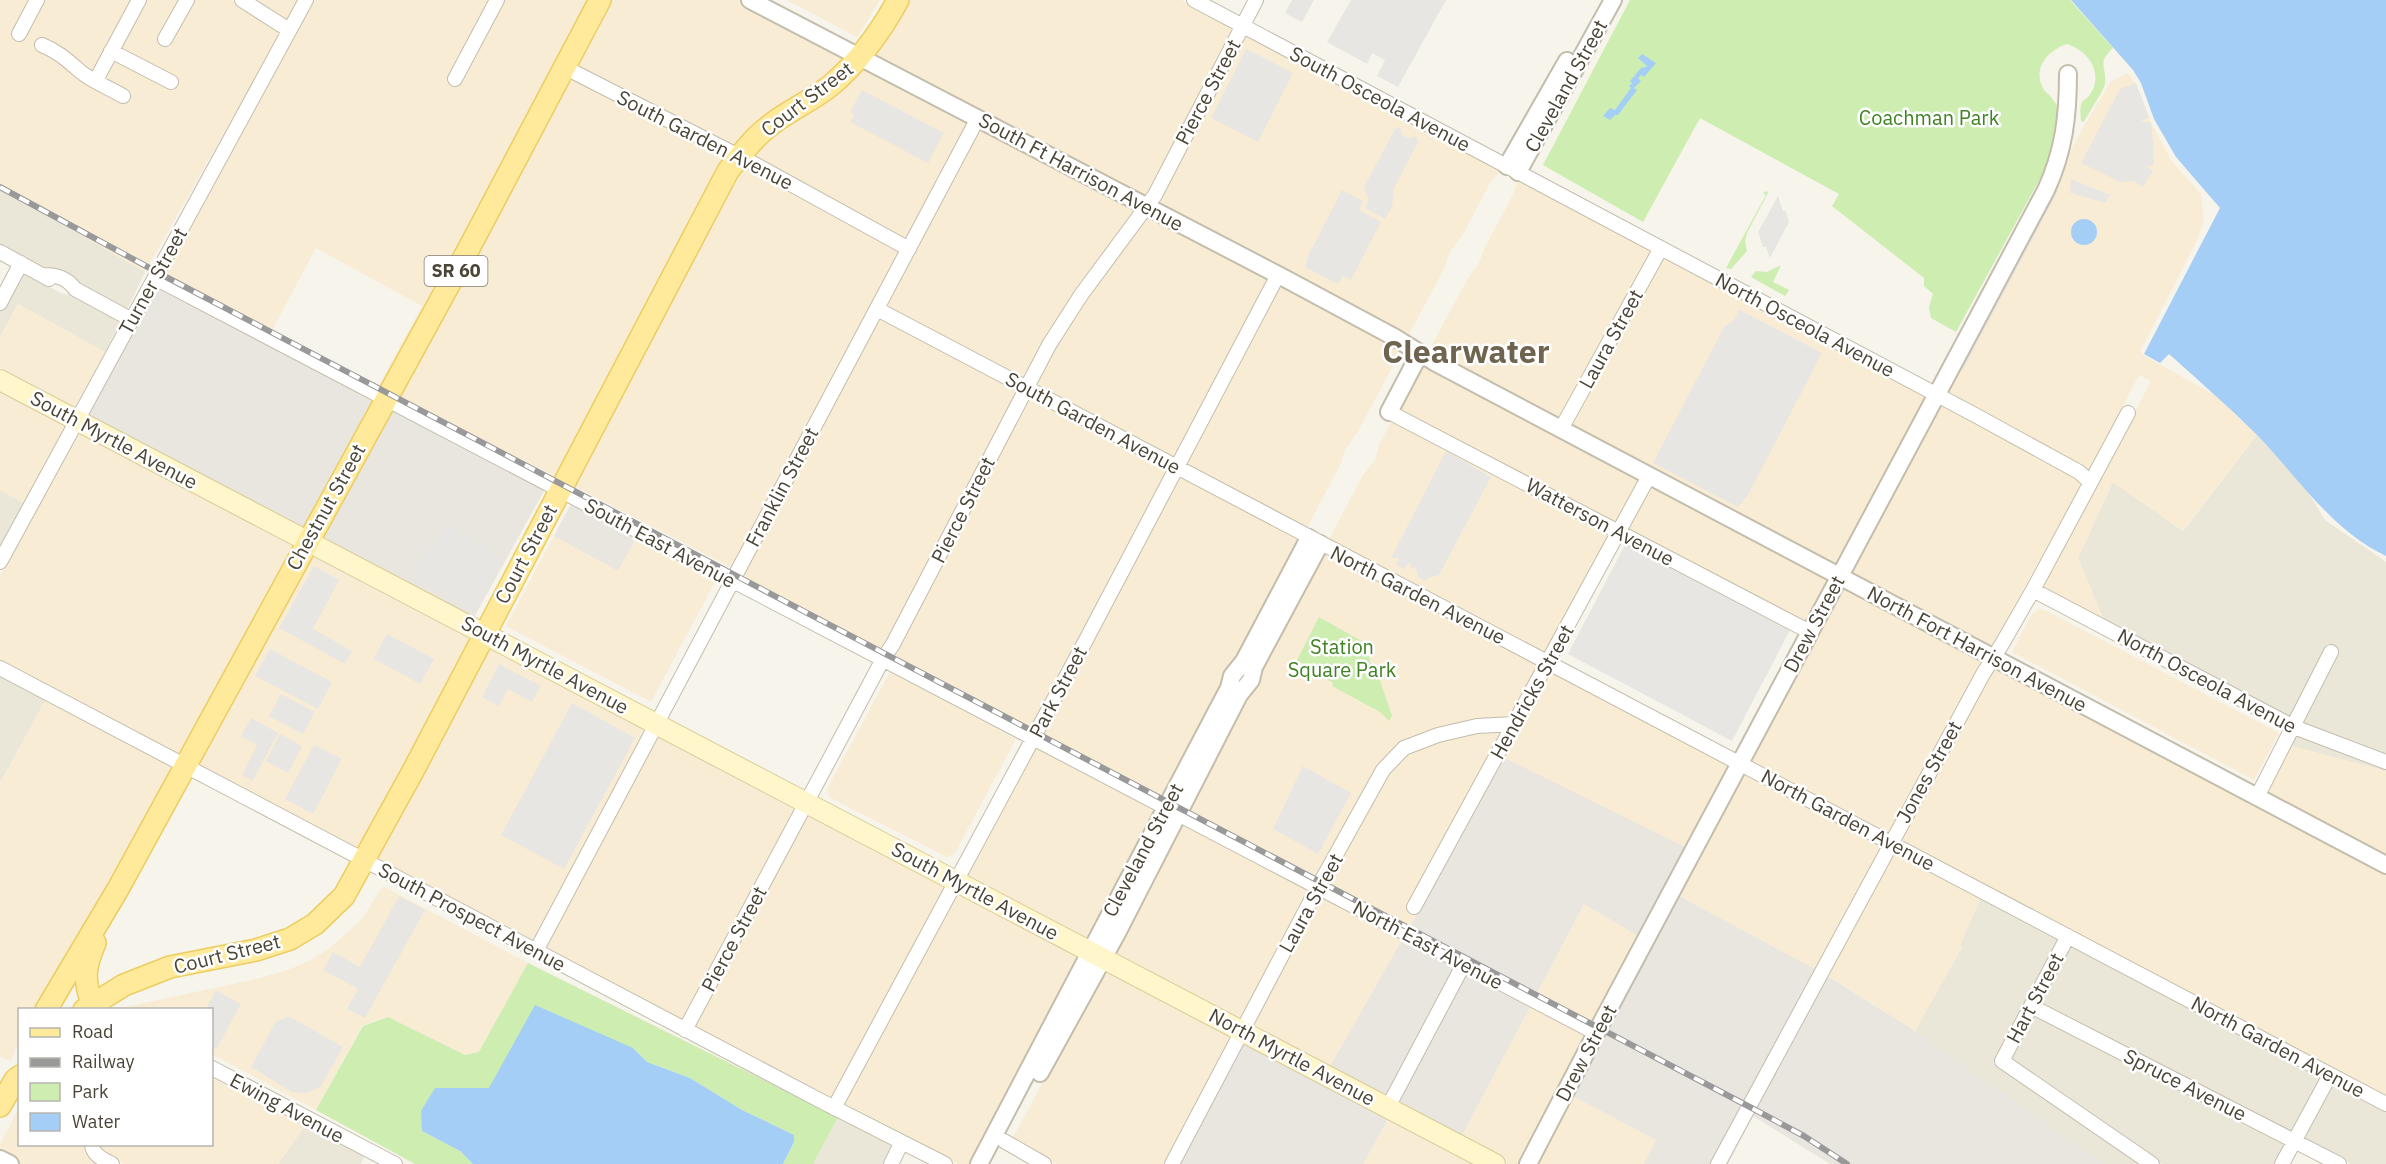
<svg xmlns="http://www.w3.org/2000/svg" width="2386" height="1164" font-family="'IBM Plex Sans',sans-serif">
<rect width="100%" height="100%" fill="#f6f4eb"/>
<path fill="#eae6d8" d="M0 188 145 272 127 310 81 286 72 276 42 267 0 245Z
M24 272 49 287 63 294 76 296 121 321 105 352 18 304 0 337V311L4 310Z
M2257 435 2304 486 2325 520 2386 562V756L2302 724 2339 650 2327 644 2290 719 2104 620 2078 558 2113 482 2183 531Z
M0 490 24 503 0 548Z
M0 675 46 699 0 783Z
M2297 735 2386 768V771L2291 746Z
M1981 897 2059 938 1993 1063 2142 1164H2104L1915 1031 1962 947 1960 945Z
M2071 945 2321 1077 2291 1132 2040 1004Z
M2034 1015 2286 1142 2274 1164H2162L2010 1059Z
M2333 1083 2386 1111V1164H2351L2303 1138Z
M838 1117 894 1144 883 1164H813Z
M306 1124 365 1155 361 1164H278Z"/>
<path fill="#f8ecd5" d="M0 0H30L10 36 22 42 45 0H131L93 72 71 54 56 44 38 37 34 48 52 55 80 78 126 104 131 94 104 78 114 59 174 90 179 80 120 49 146 0H179L157 41 168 47 194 0H231L281 32 145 272 0 188Z
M253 0H298L287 22Z
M313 0H490L446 81 458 87 505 0H593L383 390 378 387 422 306 316 248 271 332 164 276Z
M608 0H738L850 59 736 149 573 65Z
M787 0H880L857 37Z
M906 0H1181L1233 28 1144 199 870 56Z
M1245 34 1502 170 1491 181 1462 236 1450 251 1444 269 1407 338 1156 205Z
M862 65 970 121 906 240 749 155Z
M2128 73 2136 85 2150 121 2171 160 2201 194 2204 220 2198 238 2141 350V354L2213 394 2257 435 2182 531 2113 482 2078 558 2104 620 2041 587 2099 483 2151 381 2139 375 2088 472 1944 393 2052 193 2064 163 2083 128 2111 81Z
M567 75 729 159 559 478 395 396Z
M981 127 1138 209 1075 291 1046 337 1023 380 886 307Z
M741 165 900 251 732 568 570 484Z
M1518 178 1653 251 1558 420 1428 352 1467 280 1479 263 1484 249 1514 193Z
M1150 215 1269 277 1173 459 1035 386 1055 348 1099 280Z
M1664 257 1927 397 1836 568 1569 427Z
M1281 284 1402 349 1357 433 1345 450 1342 461 1306 530 1184 465Z
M18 304 105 352 75 407 0 367V337Z
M880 317 1018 390 881 651 744 580 746 576 743 574Z
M1423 362 1641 478 1616 524 1398 410Z
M0 386 68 422 24 503 0 490Z
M1029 396 1167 470 1030 729 892 657Z
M1939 404 2075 477 2082 483 1990 650 1848 575Z
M1392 420 1611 534 1546 655 1328 541 1363 475 1375 460 1379 445Z
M80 428 300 543 183 757 0 661V576Z
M1179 476 1300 540 1163 798 1042 735Z
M1652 485 1831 579 1807 623 1628 530Z
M554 536 618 571 637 536 717 578 651 702 506 626Z
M311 549 476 636 362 851 194 763Z
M1323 552 1540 665 1509 718 1399 744 1377 767 1315 879 1187 811Z
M1842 585 1984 660 1888 834 1748 761Z
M2039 609 2047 611 2279 733 2254 780 2012 652 2032 614Z
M487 642 648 726 532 943 373 857Z
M1996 666 2386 872V1098L1899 840Z
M1552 671 1731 765 1687 848 1441 872Z
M890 672 1016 739 955 853 947 857 829 797 827 789Z
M46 699 177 767 38 1009 20 1010 19 1040 11 1061 1 1057 0 1059V783Z
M1503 731 1406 909 1416 915 1409 928 1327 885 1389 774 1408 753 1440 741 1478 732Z
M660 732 798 805 682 1021 544 949Z
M1036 745 1157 809 1086 943 965 879Z
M2291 746 2386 771V858L2266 795Z
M1743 771 1882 845 1815 969 1677 895Z
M810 811 948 883 831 1100 694 1028Z
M1182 822 1310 889 1239 1023 1112 956Z
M1894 851 1981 897 1960 945 1962 947 1915 1031 1827 975Z
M383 886 528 963 480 1052 466 1056 388 1017 377 1020 362 1026 316 1110 212 1054V1010L128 1008 130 1006 256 979 288 970 309 961 330 948 362 919Z
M960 889 1081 953 971 1164H958L843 1106Z
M1321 895 1403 938 1328 1070 1251 1029Z
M1584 904 1640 937 1593 1024 1536 995Z
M1106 966 1234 1033 1164 1164H1057L1012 1139Z
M1531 1005 1587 1035 1521 1164H1508L1460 1139Z
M212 1075 306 1124 278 1164H124L102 1152 99 1147V1144H212Z
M1571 1095 1656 1140 1644 1164H1535Z
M19 1108 20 1144 86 1145 87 1152 99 1164H22L0 1152V1144Z
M1390 1115 1483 1164H1363Z"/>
<path fill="#e9e5df" d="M158 286 377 401 306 532 86 418Z
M389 407 545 489 472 621 317 539Z
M572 502 637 536 618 571 554 536Z
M1505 758 1687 848 1640 937 1584 904 1536 995 1409 928Z
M1677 895 1815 969 1710 1164H1644L1656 1140 1571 1095Z
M1403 938 1456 966 1385 1099 1328 1070Z
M1467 972 1531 1005 1460 1139 1397 1105Z
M1826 975 1915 1031 2104 1164H1830L1753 1116 1728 1164H1725Z
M1245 1040 1390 1115 1363 1164H1179Z"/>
<path fill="#cdedb1" d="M1630 0H2070L2113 48C2096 64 2107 65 2105 84 2105 88 2088 114 2084 122L2081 121C2081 116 2079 108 2082 102 2083 101 2088 97 2089 96 2105 74 2089 51 2067 44 2048 50 2031 69 2044 90 2046 93 2049 94 2051 97 2059 107 2064 118 2066 131L1956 332 1931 318 1929 307 1933 294 1924 286V278L1832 206 1839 194 1700 118 1643 222 1543 165Z
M1767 191 1768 193 1747 233 1745 242 1747 251 1731 269 1726 268 1766 195 1763 193Z
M1781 265 1773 282 1789 290 1785 296 1751 277 1756 271 1767 272Z
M1319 617 1367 644 1371 667 1375 666 1392 716 1389 721 1380 712 1332 686 1333 683 1297 660Z
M528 963 838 1117 813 1164H783L794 1142V1135L742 1110 690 1078 647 1062 633 1048 489 1088H435L422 1131 460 1151 473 1164H415L316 1110 363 1026 388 1017 465 1055 479 1052Z"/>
<path fill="#e8e6e2" d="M1292 0H1314L1302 22 1285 13Z
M1351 0H1446L1398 87 1377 76 1385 60 1372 53 1367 64 1327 42Z
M1246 49 1293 73 1258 142 1211 118Z
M2136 83 2149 117 2140 122H2151L2153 143 2154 165 2145 166 2153 171 2143 187 2134 181 2120 182 2081 163 2120 89Z
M862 90 944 133 928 163 850 122 854 114 850 112Z
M1400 127 1402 135 1409 139 1416 136 1418 142 1394 188 1392 207 1385 219 1365 208 1369 200 1364 187 1395 129Z
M2071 179 2110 195 2106 203 2070 193Z
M2054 189 2058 191 1963 370 1959 368Z
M1342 190 1363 201 1359 210 1381 222 1351 280 1343 276 1338 284 1305 267 1308 256Z
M1778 196 1783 211H1786L1789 222 1770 258 1766 247H1763L1758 232Z
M1740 310 1822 353 1748 495 1738 507 1653 463 1724 327 1734 320Z
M1446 451 1491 477 1439 575 1427 578 1426 581 1418 577 1415 567 1411 568 1409 562 1404 569 1396 565 1399 558H1391Z
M448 527 502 557 476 609 415 579 416 569 426 550Z
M1626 543 1790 630 1732 741 1568 654Z
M314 566 339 580 313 629 352 651 345 664 279 628Z
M387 634 434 659 420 684 374 659Z
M270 649 332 682 318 709 255 676Z
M499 664 541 686 532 702 508 689 499 706 482 697Z
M281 694 315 712 303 734 269 716Z
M572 703 635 738 564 869 501 835Z
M251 718 278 733 253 781 242 775 257 745 241 736Z
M280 734 302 746 288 773 266 761Z
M314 745 342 759 313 814 285 799Z
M1303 766 1351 793 1318 854 1273 829Z
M399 896 425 910 365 1018 347 1009 358 989 323 970 333 952 360 967Z
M216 990 241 1004 217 1048 212 1049V1010L206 1009Z
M290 1017 343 1047 321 1086 308 1093 292 1092 251 1067 276 1021Z"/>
<path fill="#a4cef6" d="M2071 0H2386V556C2331 530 2298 477 2257 435 2229 407 2199 381 2169 354L2160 363 2144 354 2220 208 2176 157 2154 119 2141 83 2133 70Z
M1642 54 1656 63 1644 77 1641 75 1638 78 1641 81 1634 88 1637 90 1618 115H1615L1610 120 1603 116 1610 108 1615 110 1631 88 1629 86 1632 83 1630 81 1642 67 1644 68 1647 66 1638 58Z
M2071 232a13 13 0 1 1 26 0a13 13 0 1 1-26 0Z
M535 1005 633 1048 647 1062 690 1078 742 1110 794 1135V1142L783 1164H473L460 1151 422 1131 421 1111 435 1088H489Z"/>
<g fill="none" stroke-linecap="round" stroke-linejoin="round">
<defs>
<path id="minor" d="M242 0 289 30
M1194 0 1975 415 2079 472 2090 482
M19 34 37 0
M165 39 187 0
M42 45C59 52 68 61 81 72 93 82 110 88 123 96
M111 51 171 82
M564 67 758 166 909 249
M455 79 497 0
M96 80 139 0
M0 252 49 279
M43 275C57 275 67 278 75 289L132 320
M155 278 1596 1033
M0 303 21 263
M877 309 2386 1104
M1389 412 1810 632
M1561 429 1661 248
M0 562 306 0
M2033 590 2294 727 2386 762
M0 668 821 1101 945 1164
M2257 797 2331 652
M1414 907 1649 476
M2068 936 2002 1061 2152 1164
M536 951 978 118
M2031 1006 2339 1164
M685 1030 883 659 893 644 1049 345 1081 295 1155 195 1256 0
M212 1068 395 1164
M1388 1107 1459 973
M834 1108 1087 638 1278 275
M1004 1141 1044 1164
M92 1144C92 1155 104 1160 112 1164
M891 1164 902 1142
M1172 1164 1318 887 1383 770 1404 748 1438 735 1477 726 1514 724
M1718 1164 1983 674 2002 644 2033 590 2128 413
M2282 1164 2330 1075"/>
<path id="tertiary" d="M750 0 1286 279 1394 337 1436 363 2386 865
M1507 166 1567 61
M1518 172 1613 0
M1389 412 1420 353
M1040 1073 1116 935 1239 695 1251 680 1254 667 1320 544
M0 1159 10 1164
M979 1164C1063 1005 1145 846 1229 688L1232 676 1244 661 1309 538
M1528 1164 1605 1016 2046 190C2064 151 2068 116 2068 74"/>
<path id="secondary" d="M0 380 1495 1164"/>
<path id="primary" d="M92 1003C83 979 85 966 95 943
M46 1010 118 889 468 250 600 0
M84 1010 124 985 170 967 256 950 290 939 315 924 344 896 413 771 728 171C740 156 752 139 768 127 787 111 810 102 830 86 859 62 880 33 898 0
M0 1106 15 1080 20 1076"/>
</defs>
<use href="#minor" stroke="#c3bdac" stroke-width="16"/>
<use href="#tertiary" stroke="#c3bdac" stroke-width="20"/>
<use href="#secondary" stroke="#d9cc98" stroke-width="22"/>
<use href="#primary" stroke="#eccd62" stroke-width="24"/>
<use href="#minor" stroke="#fff" stroke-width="14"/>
<use href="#tertiary" stroke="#fff" stroke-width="16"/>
<use href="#secondary" stroke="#fff6cc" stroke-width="20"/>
<use href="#primary" stroke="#ffea9b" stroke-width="21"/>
<defs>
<path id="rail" d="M0 187 168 278 1748 1106 1804 1136 1847 1164"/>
</defs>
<use href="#rail" stroke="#999" stroke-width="6"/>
<use href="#rail" stroke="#fff" stroke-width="4" stroke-dasharray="11" stroke-linecap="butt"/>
</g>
<g text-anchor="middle" stroke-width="5" stroke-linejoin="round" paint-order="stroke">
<rect fill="#fff" stroke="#817d73" stroke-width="1.5" x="424.5" y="256" width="63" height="30" rx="4.5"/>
<g font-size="18" font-weight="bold" fill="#4b4537">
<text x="456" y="277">SR 60</text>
</g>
<g font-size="20" fill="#4b4537" stroke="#fff">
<text transform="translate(1566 86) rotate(-61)" y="7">Cleveland Street</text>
<text transform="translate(1208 92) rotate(-62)" y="7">Pierce Street</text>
<text transform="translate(807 99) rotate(-37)" y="7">Court Street</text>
<text transform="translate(1380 99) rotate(28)" y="7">South Osceola Avenue</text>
<text transform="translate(705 140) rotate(27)" y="7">South Garden Avenue</text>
<text transform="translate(1081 172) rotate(28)" y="7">South Ft Harrison Avenue</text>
<text transform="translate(153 281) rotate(-61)" y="7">Turner Street</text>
<text transform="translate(1805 325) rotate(28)" y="7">North Osceola Avenue</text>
<text transform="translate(1611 339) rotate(-61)" y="7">Laura Street</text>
<text transform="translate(1093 423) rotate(28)" y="7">South Garden Avenue</text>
<text transform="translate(114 440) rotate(28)" y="7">South Myrtle Avenue</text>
<text transform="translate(782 487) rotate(-62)" y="7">Franklin Street</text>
<text transform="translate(326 507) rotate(-61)" y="7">Chestnut Street</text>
<text transform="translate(963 510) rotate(-63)" y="7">Pierce Street</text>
<text transform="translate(1600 522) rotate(28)" y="7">Watterson Avenue</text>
<text transform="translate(660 543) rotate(28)" y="7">South East Avenue</text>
<text transform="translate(526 554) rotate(-62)" y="7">Court Street</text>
<text transform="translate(1418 595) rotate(27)" y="7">North Garden Avenue</text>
<text transform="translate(1814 624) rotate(-62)" y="7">Drew Street</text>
<text transform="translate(1977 649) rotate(28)" y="7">North Fort Harrison Avenue</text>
<text transform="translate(545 665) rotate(28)" y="7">South Myrtle Avenue</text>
<text transform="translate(2207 681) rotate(28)" y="7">North Osceola Avenue</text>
<text transform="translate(1058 692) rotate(-62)" y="7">Park Street</text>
<text transform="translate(1532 692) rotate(-61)" y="7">Hendricks Street</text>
<text transform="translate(1929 772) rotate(-61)" y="7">Jones Street</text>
<text transform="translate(1848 820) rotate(28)" y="7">North Garden Avenue</text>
<text transform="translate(1143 850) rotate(-62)" y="7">Cleveland Street</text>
<text transform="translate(975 891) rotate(28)" y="7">South Myrtle Avenue</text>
<text transform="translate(1311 903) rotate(-61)" y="7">Laura Street</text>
<text transform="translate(472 917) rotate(28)" y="7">South Prospect Avenue</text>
<text transform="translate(734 939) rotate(-62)" y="7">Pierce Street</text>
<text transform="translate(1428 945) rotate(28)" y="7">North East Avenue</text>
<text transform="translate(227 954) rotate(-14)" y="7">Court Street</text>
<text transform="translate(2035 998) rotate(-62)" y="7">Hart Street</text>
<text transform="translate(2278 1047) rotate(28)" y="7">North Garden Avenue</text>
<text transform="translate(1586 1053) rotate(-62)" y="7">Drew Street</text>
<text transform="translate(1292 1057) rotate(28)" y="7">North Myrtle Avenue</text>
<text transform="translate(2185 1085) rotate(27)" y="7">Spruce Avenue</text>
<text transform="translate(287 1108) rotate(28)" y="7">Ewing Avenue</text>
</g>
<g font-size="20" fill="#418225" stroke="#fff">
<text x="1929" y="125">Coachman Park</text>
<text x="1342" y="654">Station<tspan x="1342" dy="23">Square Park</tspan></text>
</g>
<g font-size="32" font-weight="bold" fill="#6f644e" stroke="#fff">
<text x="1466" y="363">Clearwater</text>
</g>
</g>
<rect x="18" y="1008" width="195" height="138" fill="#ffffff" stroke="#b7b5af" stroke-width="1.5"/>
<rect x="30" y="1028" width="30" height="9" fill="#ffea9b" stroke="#b7b5af" stroke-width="1.5"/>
<text x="72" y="1038" font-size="18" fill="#4b4537">Road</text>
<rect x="30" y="1058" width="30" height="9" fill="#999999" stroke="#b7b5af" stroke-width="1.5"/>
<text x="72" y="1068" font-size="18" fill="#4b4537">Railway</text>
<rect x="30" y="1083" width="30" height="18" fill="#cdedb1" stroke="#b7b5af" stroke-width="1.5"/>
<text x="72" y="1098" font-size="18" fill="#4b4537">Park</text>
<rect x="30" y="1113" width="30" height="18" fill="#a4cef6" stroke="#b7b5af" stroke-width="1.5"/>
<text x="72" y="1128" font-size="18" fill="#4b4537">Water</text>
</svg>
